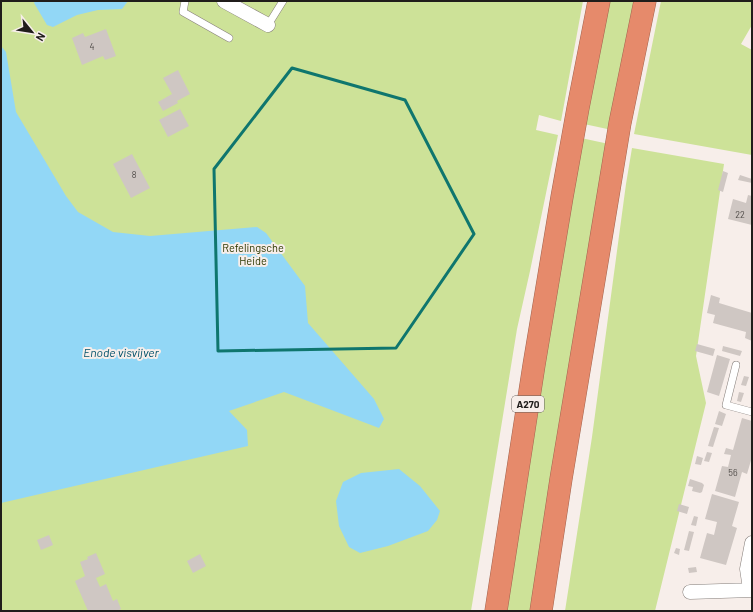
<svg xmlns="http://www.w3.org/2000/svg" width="753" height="612" font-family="Barlow,sans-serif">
<rect width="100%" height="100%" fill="#f7eeea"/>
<path fill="#cde298" d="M1 1H583L561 121 539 115 536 130 558 135 530 271 517 329 493 477 471 611H1Z
M607 1H637L612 130 584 124Z
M661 1H752V25L741 44 752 50V155L634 134Z
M581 138 609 144 533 611H504Z
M632 148 724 164 696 356 706 403 655 611H565L592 437 626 184Z"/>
<path fill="#92d7f6" d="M35 1H128L122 9 98 10 77 15 53 27 47 25 34 3Z
M1 46 6 52 16 112 66 196 78 212 113 232 150 236 257 227 266 233 305 286 308 323 374 399 384 419 379 428 284 392 229 411 247 430 248 446 1 503Z
M399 469 420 486 440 511 437 520 428 531 388 546 360 553 349 547 339 526 336 501 343 482 361 473Z"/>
<path fill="#cfc7c3" d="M106 29 116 56 105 60 103 56 82 65 72 38 83 33 85 37Z
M178 70 190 94 177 101 178 103 163 111 158 102 172 94 163 78Z
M180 109 189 126 168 137 159 120Z
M132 154 150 188 131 198 113 164Z
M723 171 728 173 723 192 718 190Z
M740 175 752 179V183L738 180Z
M748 195 752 196V225L728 219 733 199 746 203Z
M711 295 720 298 719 303 752 313V329L751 334H752V341L745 338 746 332 713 323 715 315 707 313Z
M697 344 715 349 713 356 695 351Z
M723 346 742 351 740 356 722 351Z
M717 355 730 359 719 396 707 392Z
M744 376 749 377 746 386 741 385Z
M739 392 744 393 741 402 737 401Z
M719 411 726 414 722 426 715 424Z
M742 418 752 421V457L747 474 742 472 735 497 715 491 722 466 728 467 731 455 724 454 726 448 733 450Z
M714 427 719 428 713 447 708 446Z
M707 452 712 453 709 462 704 461Z
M697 456 703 458 701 465 695 464Z
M690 479 702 483 704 485 702 492 700 493 692 491 693 487 688 486Z
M712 494 739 502 732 526 737 528 726 565 700 558 707 533 714 535 717 522 705 519Z
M679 504 689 507 687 514 677 511Z
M694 516 698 517 696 526 691 525Z
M689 531 694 532 689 551 684 550Z
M49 535 53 545 41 550 37 540Z
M676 548 680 549 679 555 674 553Z
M96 553 105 574 96 578 100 587 106 584 113 601 117 599 121 609 117 611H95L94 610 88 611 75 581 85 576 80 562 88 559 87 557Z
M200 554 206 566 193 573 187 561Z
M696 567 697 572 689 573 688 568Z"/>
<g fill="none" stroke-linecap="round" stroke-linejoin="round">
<defs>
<path id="service" d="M185 1 183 12 229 38
M268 25 283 1
M736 365 726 405 752 412"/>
<path id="minor" d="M224 1 268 25
M750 589 747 569 752 543
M690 592 752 590"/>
<path id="motorway" d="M496 611 534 365 562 197 578 108 599 1
M541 611 561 479 602 232 620 123 645 1"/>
</defs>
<use href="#service" stroke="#867f7b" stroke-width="8"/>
<use href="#minor" stroke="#867f7b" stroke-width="15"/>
<use href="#motorway" stroke="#a1644f" stroke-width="23"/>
<use href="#service" stroke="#fff" stroke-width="7"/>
<use href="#minor" stroke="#fff" stroke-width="14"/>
<use href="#motorway" stroke="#e68a6b" stroke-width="22"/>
</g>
<path fill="none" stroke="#0f766e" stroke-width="3" stroke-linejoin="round" d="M292 68 405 100 474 234 396 348 218 351 214 169Z"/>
<g text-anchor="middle" stroke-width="4" stroke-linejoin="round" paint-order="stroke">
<g font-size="9" fill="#4c4845">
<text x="92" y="50">4</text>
<text x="134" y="178">8</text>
<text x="740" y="218">22</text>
<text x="733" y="476">56</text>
</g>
<rect fill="#f7eeea" stroke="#605c59" stroke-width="1" x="512" y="396" width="32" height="16" rx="3"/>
<g font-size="10" font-weight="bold" fill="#201d1b">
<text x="528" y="408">A270</text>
</g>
<g font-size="11" fill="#2d3800" stroke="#f7eeea">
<text x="253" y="252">Refelingsche<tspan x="253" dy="13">Heide</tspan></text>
</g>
<g font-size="12" font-style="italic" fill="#005069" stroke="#f7eeea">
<text x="121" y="357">Enode visvijver</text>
</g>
</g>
<rect width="753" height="612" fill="none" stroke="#201d1b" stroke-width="4"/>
<g transform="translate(32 32) rotate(120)" stroke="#f7eeea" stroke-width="3" paint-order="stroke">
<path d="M0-3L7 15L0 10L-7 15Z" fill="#201d1b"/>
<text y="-6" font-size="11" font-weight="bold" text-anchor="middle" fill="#201d1b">N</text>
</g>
</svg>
